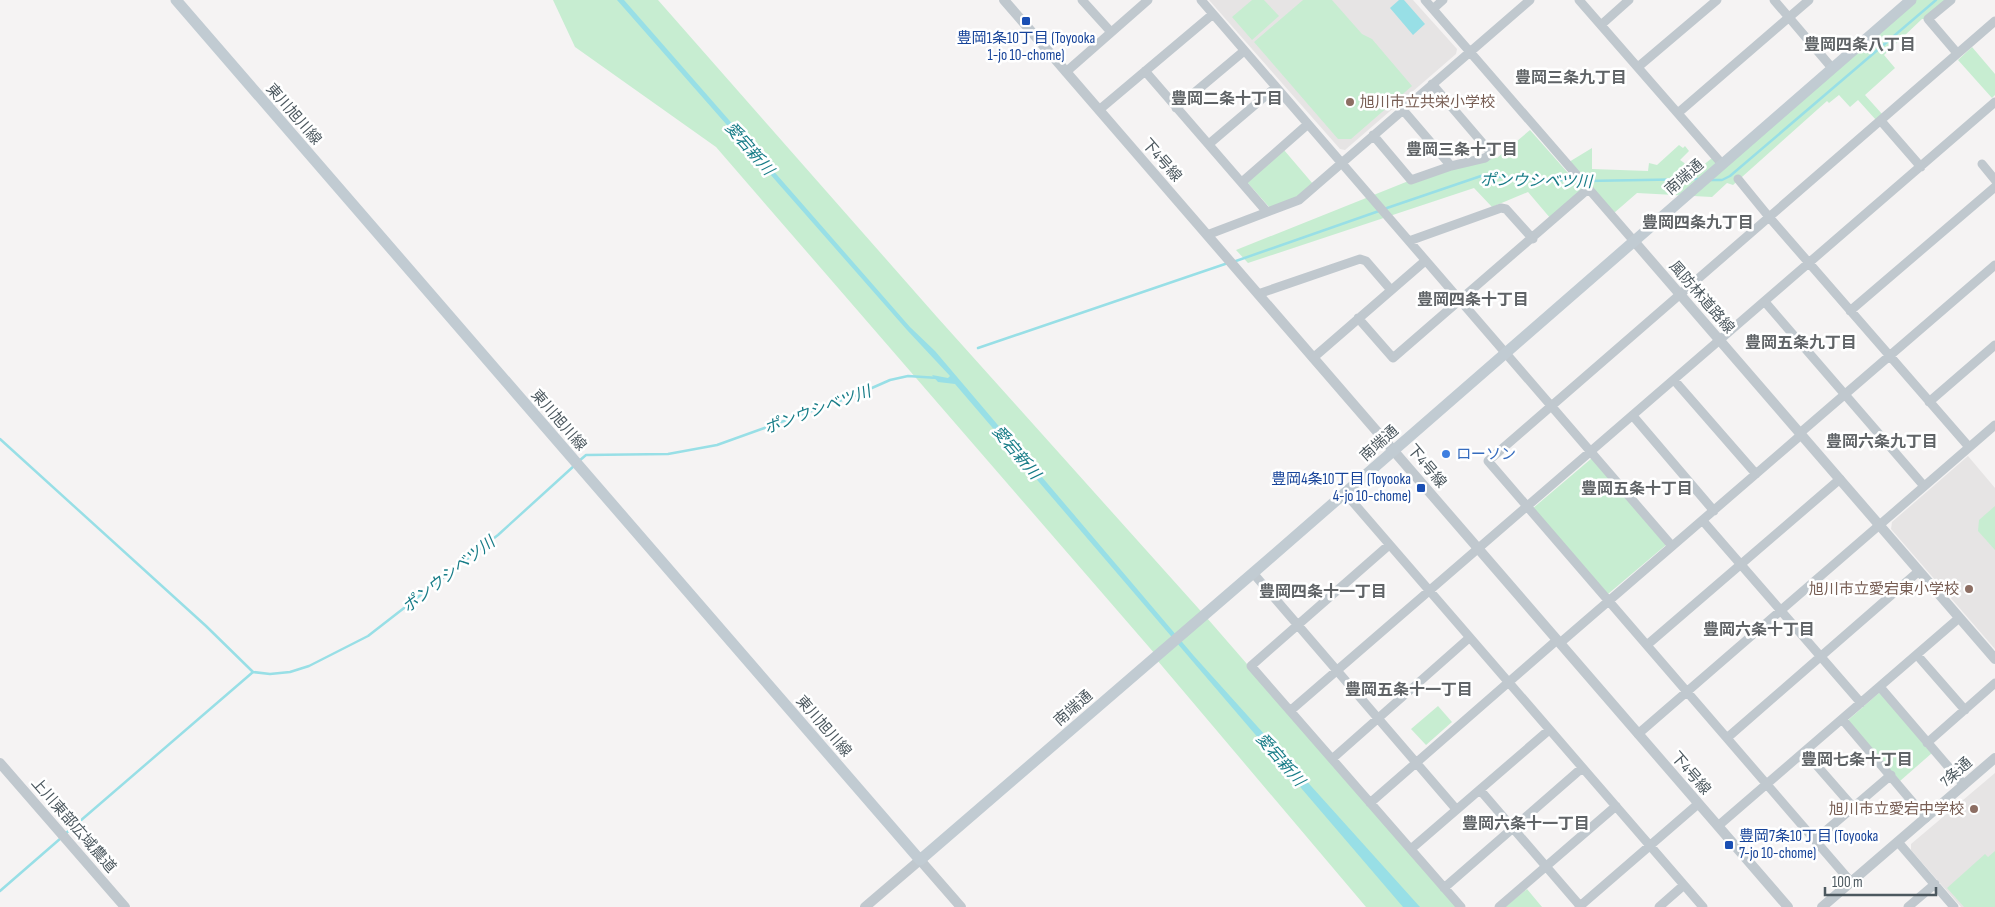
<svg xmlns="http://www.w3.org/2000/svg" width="1995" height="907" font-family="'Sofia Sans Condensed','Noto Sans JP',sans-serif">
<rect width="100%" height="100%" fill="#f5f3f3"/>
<path fill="#e6e4e4" d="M1209 0H1413L1457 49 1456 54 1345 150 1340 149Z
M1968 456 1995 488V649L1891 529 1892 522Z
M1995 773V907H1961L1911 850V844Z"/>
<path fill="#c7edd1" d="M553 0H658L937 317 1207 618 1458 907H1366L1157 660 1155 654 716 147 575 47Z
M1252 0H1264L1279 16 1252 40 1232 17Z
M1303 0H1332L1362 34 1372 39 1412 86 1351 139H1338L1254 42Z
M1911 0H1951L1928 19H1922L1884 55 1895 68 1865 95 1882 114 1876 120 1858 100 1850 107 1839 95 1829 103 1827 101 1733 185 1727 183 1712 197 1637 193 1614 213 1569 162 1592 148V169L1648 171 1649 163 1657 165 1679 145 1683 148 1685 146 1689 151 1680 160 1696 171 1712 158 1722 164Z
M1972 47 1995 74V95L1992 98 1958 60Z
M1530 130 1584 191 1551 219 1528 192 1492 207 1474 188 1248 263 1236 250 1411 180 1491 153 1497 158Z
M1284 150 1313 184 1298 197 1270 208 1247 182Z
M1592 458 1666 545 1608 594 1532 509Z
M1995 506V550L1978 531 1979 520Z
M1880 692 1932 753 1900 781 1847 721Z
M1438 706 1452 722 1426 745 1411 729Z
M1995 851V907H1964L1947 888 1985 854 1988 857Z
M1527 889 1542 907H1505Z"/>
<path fill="#98dfe6" d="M617 0H624L910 327 935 351 1194 656 1420 907H1403L955 384 938 382 932 375 948 378 950 376 907 330Z
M1399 0H1404L1425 24 1413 35 1390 8Z"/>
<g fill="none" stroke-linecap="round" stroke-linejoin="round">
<path stroke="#98dfe6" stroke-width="2.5" d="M1711 180H1722L1730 176 1936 0
M1586 181 1700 179
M1384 209 1481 176 1578 181
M1233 262 1379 211
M978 348 1228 263
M0 439 206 626 253 672 270 674 290 672 309 666 368 636 498 535 575 465
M579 461 586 455 668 454 717 445 856 395 890 380 908 376 938 378
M65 834 253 672
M0 891 61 838"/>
<path stroke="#c0c8ce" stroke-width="9" d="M1082 0 1111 32
M1201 0 1672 546
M1425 0 1633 240
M1579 0 1722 164
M1774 0 1832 68
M1951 0 1928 19 1957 53
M1433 9 1443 0
M1601 25 1629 0
M1638 67 1717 0
M1145 71 1267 212
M1066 72 1148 0
M1176 108 1244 51
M1099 110 1213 14
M1403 110 1451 166
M1678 113 1809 0
M1881 121 1921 167
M1373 135 1411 180 1451 166 1485 158 1491 153 1432 84
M1209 144 1276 87
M1982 164 1995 180
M1738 179 1769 217 1969 447
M1242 182 1308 124
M1207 235 1299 200 1530 0
M1409 241 1501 208 1506 209 1533 239
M1258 294 1360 259 1366 261 1391 290
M1765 302 1924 486
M1850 311 1995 187
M1358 318 1393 358 1588 189
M1313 358 1425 261
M1674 380 1756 474
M1929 402 1995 345
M1633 416 1714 511
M1800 433 1995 265
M1345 493 1703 907
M1703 521 1861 703
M1389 545 1251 666 1461 907
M1253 573 1456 809
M1560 643 1801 435
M1647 645 1840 479
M1917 655 1965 710
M1880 687 1964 785
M1290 711 1995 102
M1842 719 1926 818
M1638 734 1995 425
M1727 738 1919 571
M1927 743 1995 683
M1805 752 1853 807
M1332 759 1469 638
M1480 790 1581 907
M1370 803 1557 640
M1718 826 1959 618
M1815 840 1891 775
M1898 842 1954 907
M1411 849 1549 730
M1851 882 1488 461 1995 21
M1444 888 1582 768
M1499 907 1616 806
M1579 907 1698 804
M1659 907 1684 885
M1908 907 1935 884"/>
<path stroke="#c0c8ce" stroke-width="10" d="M1004 0 1788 907
M1633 240 1995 659
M0 763 125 907
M865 907 920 860 961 907
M1822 907 1995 758"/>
<path stroke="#c1cbd2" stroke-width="11" d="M176 0 920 860 1253 573 1911 0"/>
</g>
<g fill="#1a4fb4" stroke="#fff" stroke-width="2">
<rect x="1021" y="16" width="10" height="10" rx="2.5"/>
<rect x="1416" y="483" width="10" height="10" rx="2.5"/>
<rect x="1724" y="840" width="10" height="10" rx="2.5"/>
</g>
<g fill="#8d6e63" stroke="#fff" stroke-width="2">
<circle cx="1350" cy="102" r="5"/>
<circle cx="1969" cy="589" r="5"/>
<circle cx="1974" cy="809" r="5"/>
</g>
<circle fill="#3f7fe0" stroke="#fff" stroke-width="2" cx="1446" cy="454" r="5"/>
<g text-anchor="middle" stroke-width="5" stroke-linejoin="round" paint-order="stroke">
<g font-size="15" fill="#164399" stroke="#fff">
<text x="1026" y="43">豊岡1条10丁目 (Toyooka<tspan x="1026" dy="17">1-jo 10-chome)</tspan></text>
<text x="1411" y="484" text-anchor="end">豊岡4条10丁目 (Toyooka<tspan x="1411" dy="17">4-jo 10-chome)</tspan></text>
<text x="1739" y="841" text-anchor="start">豊岡7条10丁目 (Toyooka<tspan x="1739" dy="17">7-jo 10-chome)</tspan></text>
</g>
<g font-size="15" fill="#785e54" stroke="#fff" text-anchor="end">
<text x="1360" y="107" text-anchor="start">旭川市立共栄小学校</text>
<text x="1959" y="594">旭川市立愛宕東小学校</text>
<text x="1964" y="814">旭川市立愛宕中学校</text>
</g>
<g font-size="15" fill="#4c585f" stroke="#fff">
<text transform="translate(294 114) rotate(49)" y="5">東川旭川線</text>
<text transform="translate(1162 160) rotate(49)" y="5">下4号線</text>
<text transform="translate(1684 177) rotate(-41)" y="5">南端通</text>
<text transform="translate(1702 297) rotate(49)" y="5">風防林道路線</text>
<text transform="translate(559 420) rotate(49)" y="5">東川旭川線</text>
<text transform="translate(1379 443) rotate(-42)" y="5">南端通</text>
<text transform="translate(1427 466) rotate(50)" y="5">下4号線</text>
<text transform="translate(1073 708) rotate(-41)" y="5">南端通</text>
<text transform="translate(824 726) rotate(49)" y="5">東川旭川線</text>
<text transform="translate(1956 772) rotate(-41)" y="5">7条通</text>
<text transform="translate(1691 773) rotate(49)" y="5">下4号線</text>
<text transform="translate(74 825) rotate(49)" y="5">上川東部広域農道</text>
</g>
<g font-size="15" fill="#366cbe" stroke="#fff" text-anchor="start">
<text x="1456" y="459">ローソン</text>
</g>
<g font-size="16" font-weight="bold" fill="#606467" stroke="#fff">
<text x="1860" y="50">豊岡四条八丁目</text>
<text x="1571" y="83">豊岡三条九丁目</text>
<text x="1227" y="104">豊岡二条十丁目</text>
<text x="1462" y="155">豊岡三条十丁目</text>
<text x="1698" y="228">豊岡四条九丁目</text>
<text x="1473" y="305">豊岡四条十丁目</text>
<text x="1801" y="348">豊岡五条九丁目</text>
<text x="1882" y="447">豊岡六条九丁目</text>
<text x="1637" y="494">豊岡五条十丁目</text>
<text x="1323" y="597">豊岡四条十一丁目</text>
<text x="1759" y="635">豊岡六条十丁目</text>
<text x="1409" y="695">豊岡五条十一丁目</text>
<text x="1857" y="765">豊岡七条十丁目</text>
<text x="1526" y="829">豊岡六条十一丁目</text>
</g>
<g font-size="16" font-style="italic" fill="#177c87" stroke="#fff">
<text transform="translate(750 148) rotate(49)" y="6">愛宕新川</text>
<text transform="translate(1536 180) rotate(1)" y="6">ポンウシベツ川</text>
<text transform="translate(817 409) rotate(-20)" y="6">ポンウシベツ川</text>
<text transform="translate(1017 452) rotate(50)" y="6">愛宕新川</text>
<text transform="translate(448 574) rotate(-38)" y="6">ポンウシベツ川</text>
<text transform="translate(1281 759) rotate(49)" y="6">愛宕新川</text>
</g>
</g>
<path d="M1825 887v8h111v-8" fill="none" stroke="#4c585f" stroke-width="2.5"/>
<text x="1832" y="887" font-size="15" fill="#4c585f" stroke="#ffffff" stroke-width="4" paint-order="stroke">100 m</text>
</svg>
